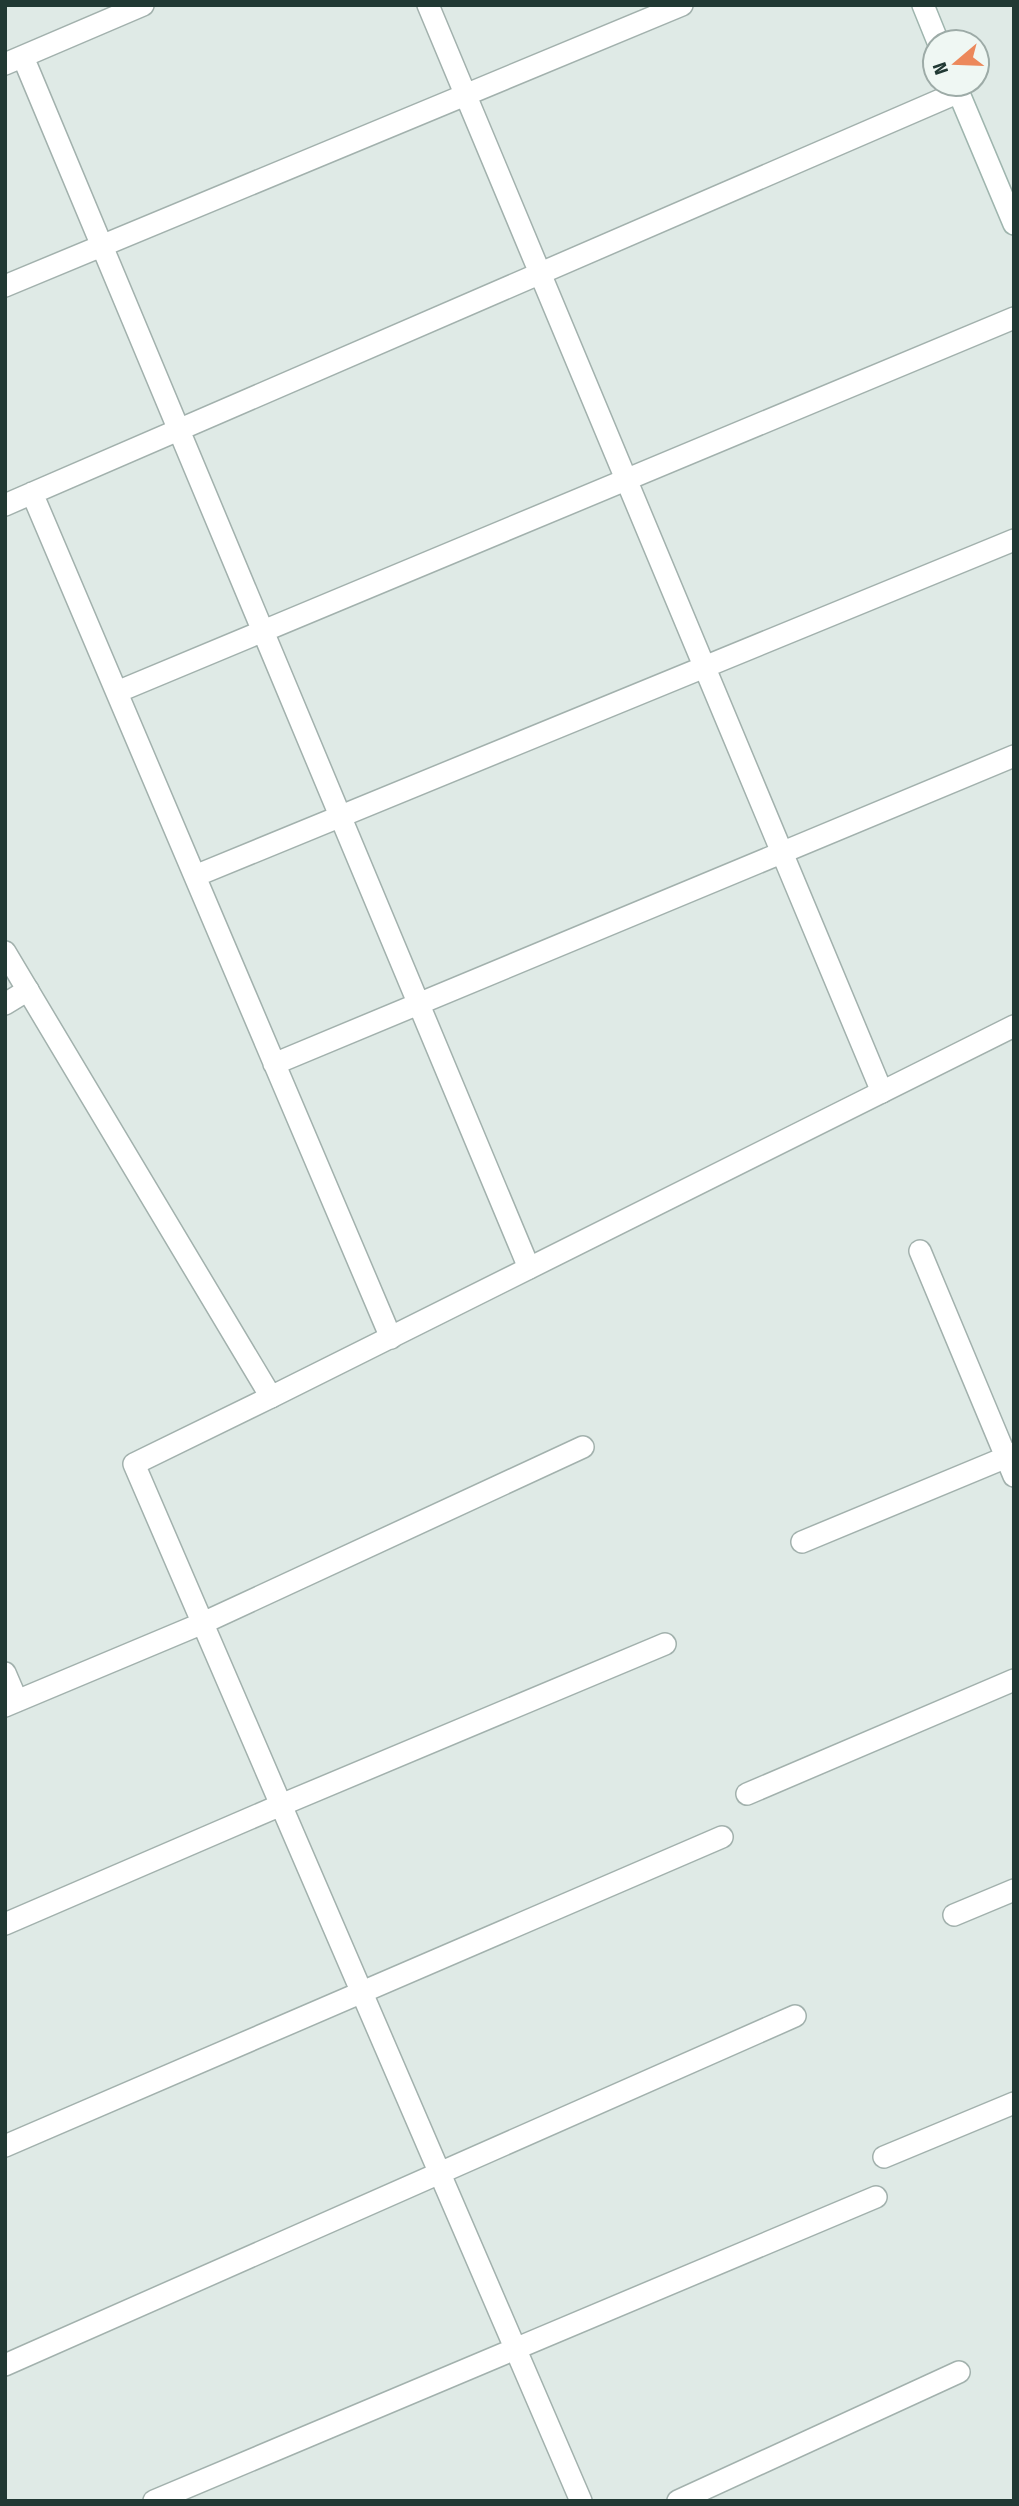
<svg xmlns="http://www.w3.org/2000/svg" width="1019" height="2506" font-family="'Fira Sans Condensed',sans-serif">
<rect width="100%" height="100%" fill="#dfeae6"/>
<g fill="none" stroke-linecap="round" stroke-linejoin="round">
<defs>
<path id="minor" d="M428 5 882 1092
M23 57 529 1268
M5 64 143 5
M5 286 682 5
M32 493 391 1338
M5 505 959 92
M117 692 1014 318
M195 876 1014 540
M5 1004 28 990
M274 1064 1014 756
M920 1251 1014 1476
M271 1397 134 1464 581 2501
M802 1542 1014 1454
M5 1673 17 1701
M5 1706 203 1623 583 1447
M747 1794 1014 1680
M954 1915 1014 1890
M5 1924 281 1805 665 1644
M5 2146 722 1837
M884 2157 1014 2103
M5 2365 795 2016
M154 2501 876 2197
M678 2501 959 2372"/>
<path id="tertiary" d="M5 952 271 1397 1014 1026"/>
<path id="secondary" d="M923 5 938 42
M955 84 1014 224"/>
</defs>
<use href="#minor" stroke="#a2b1ad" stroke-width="24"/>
<use href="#tertiary" stroke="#a2b1ad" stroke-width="24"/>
<use href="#secondary" stroke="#9fb5ae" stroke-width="24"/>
<use href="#minor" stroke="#fff" stroke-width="21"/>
<use href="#tertiary" stroke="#fff" stroke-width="21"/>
<use href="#secondary" stroke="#fff" stroke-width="21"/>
</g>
<rect width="1019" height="2506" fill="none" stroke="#213934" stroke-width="14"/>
<g transform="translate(956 63) rotate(251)"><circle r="33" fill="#eff7f3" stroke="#9daba7" stroke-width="2"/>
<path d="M0-5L12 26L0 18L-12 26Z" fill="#ec885b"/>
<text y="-10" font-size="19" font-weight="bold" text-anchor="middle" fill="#213934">N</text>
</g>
</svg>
